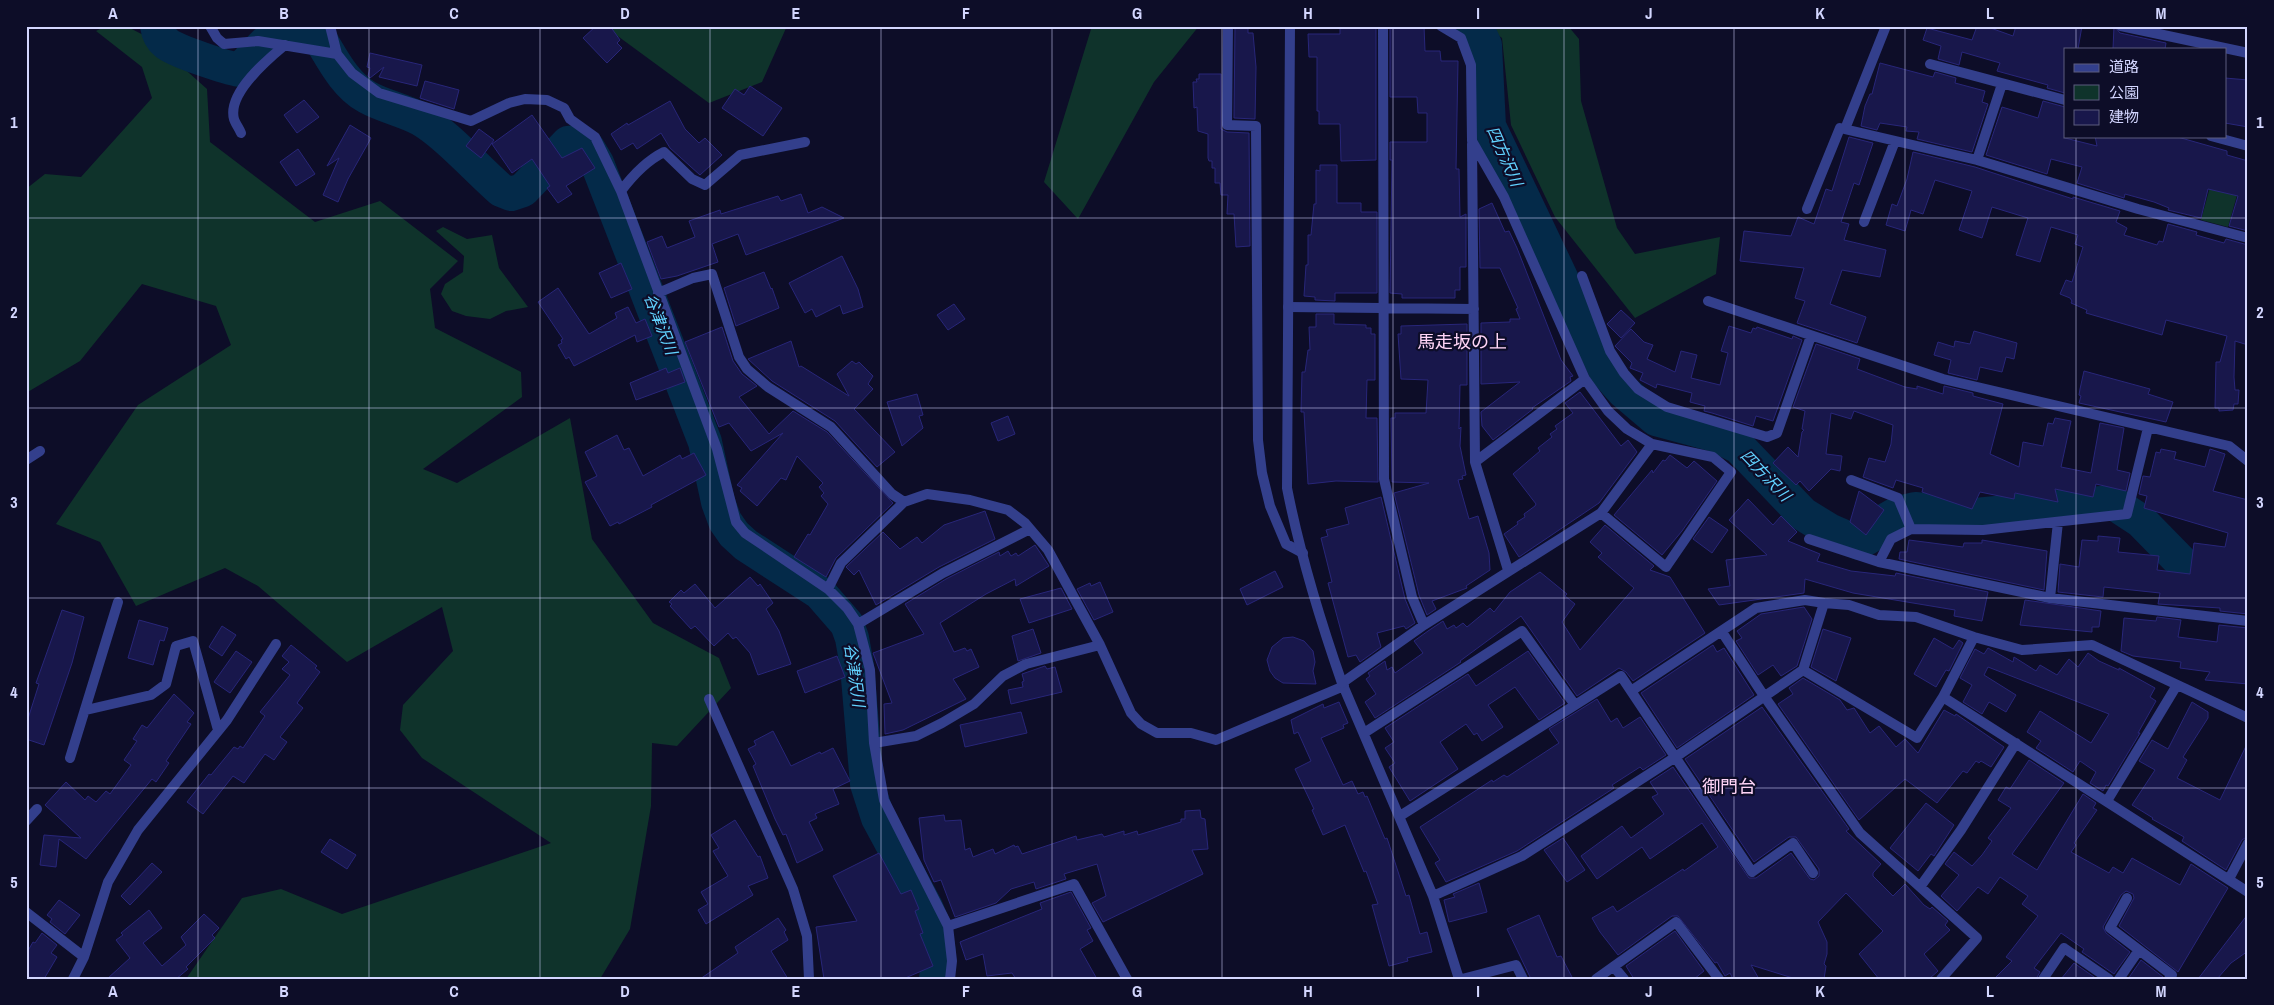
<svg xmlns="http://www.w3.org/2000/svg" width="2274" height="1005" font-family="'Archivo Narrow','Noto Sans JP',sans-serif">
<rect width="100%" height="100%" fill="#0d0d28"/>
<path fill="#0f332b" d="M106 26H126L151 39 207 89 210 142 315 222 380 201 458 261 430 289 435 328 521 372 522 397 423 469 457 483 570 418 592 539 653 623 719 658 731 688 677 746 652 743 651 806 630 929 600 979H186L242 898 281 889 342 914 551 843 422 758 400 730 403 705 453 651 442 607 347 662 258 586 225 568 136 606 100 542 56 524 138 405 231 345 216 306 142 284 80 361 26 393V189L45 174 81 177 152 98 142 67 96 31Z
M604 26H787L762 82 709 103Z
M1092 26H1199L1154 82 1078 219 1044 182Z
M1486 26H1568L1579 39 1581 101 1617 228 1635 254 1720 237 1716 274 1635 318 1555 217 1511 125 1502 38Z
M2212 180 2239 188 2228 227 2201 220Z
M443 227 467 239 492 235 499 268 528 307 506 311 490 319 466 316 452 311 441 294 445 284 463 272 464 256 436 231Z"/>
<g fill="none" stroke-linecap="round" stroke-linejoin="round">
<path stroke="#042a49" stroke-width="5.5" d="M315 31V26"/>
<path stroke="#042a49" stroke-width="34" d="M157 26C158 33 160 38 166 43 175 51 227 68 240 70 263 46 278 20 315 31 330 53 342 83 367 97 383 106 403 110 420 119 445 133 478 170 501 190L511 194 523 190 568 143 577 142 588 148 597 163 705 442 718 502 725 521 734 534 746 545 820 593 847 624 852 638 857 666 867 784 878 818 926 907 935 929 939 953 936 979
M1473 26 1478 30 1485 45 1489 126 1606 372 1623 391 1656 419 1715 435 1739 447 1803 514 1829 530 1859 543 1869 537 1884 521 1898 513 1915 509 1975 515 2112 502 2141 521 2186 567 2236 568"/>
</g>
<path fill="#18174b" stroke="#282679" d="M596 26H610L620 40 617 43 622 48 607 63 583 38Z
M1235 26H1248V33H1253L1256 67 1255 119 1234 118Z
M1340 26 1376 28V160L1341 161 1340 124H1319V111H1317V57H1309L1308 34H1340Z
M1424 26 1425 51H1440L1441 61H1458L1456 169H1459L1460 217 1466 214V267H1460V290H1455V298H1402V294L1390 293 1392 160H1390V142H1427V113H1418L1417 97H1390V27Z
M1977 26H1985L2013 36 2016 26H2082L2078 49H2065V93L2047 88 2048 85 1997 71 2000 63 1962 52 1959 65 1938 59 1941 46 1923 40 1927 28 1972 40Z
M2114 26 2120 33 2166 43 2165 49H2113Z
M370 53 422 65 417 86 379 77 384 67 370 78 368 76 370 68 367 67Z
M1880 63 1933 77 1935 72 1956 78 1955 83 1985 91 1982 102 1988 104 1972 152 1917 139 1919 132 1906 131 1907 127 1880 123 1877 130 1861 126 1865 106 1870 94H1872Z
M1199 74H1221V129L1227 132 1249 133 1250 246 1236 247 1234 214H1227L1228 195H1221L1220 183H1215V168H1212V161H1209L1208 158V134L1198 131 1197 107 1194 108 1193 82H1197L1196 79H1199Z
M2225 78 2248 80V127L2225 123Z
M425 81 459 90 454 109 420 98Z
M750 86 782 108 763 136 722 108 735 89 744 95Z
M304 100 319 117 297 133 284 115Z
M670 101 685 129 699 143 705 138 722 155 700 175 670 148 661 133 637 149 633 143 621 150 611 134 627 123 628 125Z
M2043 101 2065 107V138L2097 146 2095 136H2174L2227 151V155L2248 161V231L2229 226 2238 196 2208 189 2201 218 2168 210 2169 208 2154 202 2125 194 2124 198 2077 183 2082 167 2051 159 2047 174 1986 155 2002 107 2038 118Z
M532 115 562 158 582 148 595 168 566 186 572 194 558 203 547 188 550 186 532 159 512 173 492 144Z
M350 125 371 138 348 179 338 202 323 195 339 158 327 166Z
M479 129 494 140 481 158 466 146Z
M1849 137 1873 143 1859 185 1854 183 1841 222 1849 224 1844 240 1886 250 1880 277 1842 270 1830 304 1866 317 1857 343 1797 323 1805 301 1795 298 1804 268 1740 261 1744 231 1791 236 1798 217 1814 224 1826 189 1832 191Z
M298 149 315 174 296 186 280 162Z
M1913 152 1975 167 2073 199V197L2120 211 2116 222 2127 228 2124 235 2157 245 2159 241 2163 242 2168 224 2197 232 2196 235 2224 243 2226 239 2248 245V345L2235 341 2234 377 2235 390H2239L2238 404H2234L2233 410 2219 411V408H2215L2216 362H2220L2227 336 2166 320 2162 335 2086 313 2087 310 2071 303 2072 301 2070 298 2060 294 2066 280 2072 282 2083 247 2075 244 2078 235 2051 227 2040 262 2016 255 2028 218 1992 207 1982 238 1959 230 1972 191 1935 180 1923 214 1911 210 1905 231 1886 225 1892 204 1897 206 1907 179Z
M1320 165H1337V203H1361V212H1377V293H1335V301L1315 300V297L1304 296 1306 265H1308V235H1311L1314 204H1316V170L1320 171Z
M801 194 808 213 822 207 844 218 746 255 738 234 712 244 718 262 677 276 661 279 647 242 662 236 667 248 695 237 689 221 720 210 721 214 778 196 781 201Z
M1492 203 1505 232 1509 231 1517 248 1561 360 1573 376 1570 377 1571 381 1532 408 1533 409 1493 440 1482 426 1481 412 1520 382 1481 384V323L1510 322V319H1520L1516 309 1518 308 1500 268H1480L1479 209Z
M842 256 858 289 863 307 843 314 840 305 816 317 812 309 805 313 789 283Z
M621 263 632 289 611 298 599 273Z
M764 272 771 289 772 288 779 308 736 326 724 288Z
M558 288 589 334 617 318 615 313 628 307 636 323 645 319 652 336 637 342 635 335 574 366 569 357 566 359 558 345 562 343 561 340 563 339 538 302Z
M954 304 965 319 948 330 937 315Z
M1621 310 1635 323 1621 338 1607 324Z
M1316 314H1334V324L1366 325V328H1371V334H1375V380H1367L1366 418H1377L1378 482 1336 481 1308 484 1304 412H1301L1302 372H1305L1308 350H1310L1309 327H1316Z
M1467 324V385H1460L1459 429 1461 427 1460 446 1466 475 1462 476 1463 479 1458 480 1469 519 1478 516 1489 553 1490 570 1466 586 1467 588 1432 601 1436 609 1427 615 1419 595 1394 493 1429 483 1392 482 1391 418H1395V413H1426L1428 380 1401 379 1398 334H1401V326Z
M1729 326 1751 333 1753 328 1756 329 1757 327 1792 339 1793 336 1802 340 1773 421 1756 416 1753 426 1712 413 1704 411 1705 406 1690 402 1692 393 1657 384 1656 388 1640 380 1643 373 1630 368 1632 363 1615 346 1631 329 1644 342 1653 345 1647 359 1675 372 1681 351 1697 355 1691 378 1720 385 1728 353 1721 351Z
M722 327 733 361 742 374 757 386 739 397 769 434 793 411 827 432 893 503 836 558 826 577 794 557 808 534 810 535 828 504 821 496 824 493 819 487 823 483 797 456 786 480 781 478 757 506 740 491 742 488 737 485 783 433 751 451 729 423 719 427 685 342Z
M1974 331 2017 343 2014 359 2006 357 2002 372 1980 367 1977 380 1948 373 1951 360 1934 355 1938 342 1954 347 1955 341 1970 344Z
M791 341 799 367 801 366 849 396 837 374 852 361 856 364 859 362 873 376 868 384 873 389 854 409 895 452 877 467 835 421 772 381 748 359Z
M1816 344 1860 359 1857 369 1905 387 1917 389V386L1943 394 1944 386 1973 393V396L2003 404 1990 454 2019 467 2023 442 2043 446 2048 423 2053 424 2055 418 2071 421 2061 467 2091 473 2100 423 2124 428 2117 470 2130 473 2126 491 2096 484 2093 497 2055 489 2058 502 2015 493 2014 499 1980 492 1972 509 1922 492 1923 488 1896 480 1893 488 1863 477 1869 458 1885 462 1891 444 1893 425 1854 411 1851 419 1831 413 1826 454 1842 456 1840 471 1831 469 1809 491 1800 481 1796 485 1773 463 1788 447 1798 457 1802 432 1804 430 1802 429 1805 411 1793 407Z
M666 368 668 373 680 368 685 382 636 400 630 383Z
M2084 371 2150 389 2148 394 2173 402 2166 422 2079 403 2081 396 2079 395 2080 389Z
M1580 392 1621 446 1628 440 1637 452 1599 503 1519 557 1504 534 1518 524 1517 522 1525 517 1524 514 1535 506 1536 504 1513 474 1540 451 1538 448 1552 437 1550 434 1557 429 1555 426 1573 413 1565 403Z
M917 394 923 415 919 416 923 428 902 446 887 402Z
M1008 416 1015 434 998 441 991 423Z
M617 435 624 450 629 448 643 476 680 455 682 459 694 453 706 475 651 505 652 507 619 524 618 522 610 526 585 482 597 476 585 452Z
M2161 449 2176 452 2174 459 2205 467 2210 449 2225 454 2213 491 2248 500V614L2220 611V608L2158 604 2160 593 2104 587 2103 597 2058 592 2060 564 2079 567 2082 540 2098 541V536L2120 538 2118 552 2159 556 2157 570 2190 574 2194 543 2225 547 2228 533 2144 508 2147 496 2139 494 2143 476 2150 477 2156 452 2160 453Z
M1670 455 1687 468 1694 461 1717 481 1682 531 1662 555 1614 515 1652 470 1653 473 1663 460 1665 461Z
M1859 491 1884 510 1866 535 1850 522Z
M1381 497 1405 599 1415 623 1406 629 1404 626 1377 633 1381 647 1360 662 1356 655 1348 657 1328 583 1332 582 1321 538 1328 536 1326 530 1349 524 1345 508Z
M1748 499 1773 525 1781 516 1797 532 1788 541 1820 554 1817 561 1851 571 1895 576 1896 573 1988 592 1982 621 1954 616 1955 610 1853 593 1805 579 1804 593 1719 605 1708 589 1730 586 1726 560 1767 555 1729 520Z
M985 511 995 539 939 567 876 605 859 570 854 575 846 567 883 532 900 549 917 537 922 543 944 525Z
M1709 517 1728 530 1712 553 1693 539Z
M1605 525 1654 566 1650 570 1670 577 1705 633 1633 681 1626 672 1619 668 1577 696 1521 616 1460 661 1461 662 1375 718 1365 702 1376 694 1366 679 1370 676 1368 673 1385 661 1387 670 1392 667 1395 673 1423 653 1414 641 1428 631 1443 621 1447 629 1454 625 1456 628 1463 623 1467 627 1490 608 1494 612 1510 592 1540 572 1567 594 1565 596 1575 604 1562 622 1580 650 1634 588 1598 557 1602 553 1590 542Z
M1909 540 1963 547 1964 543H1982V540L2047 551 2044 590 1899 559 1900 552H1907Z
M1035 545 1049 566 1016 586 1015 579 986 594 940 623 954 652 965 648 967 651 971 649 979 667 953 679 966 699 903 730 885 734 884 704 892 703 873 653 924 634 905 604 946 579 999 552 1000 556 1008 551 1011 556 1016 553 1018 556Z
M1275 571 1283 587 1247 605 1240 589Z
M750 577 758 586 760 584 773 603 766 609 779 631 791 664 758 675 750 653 736 637 733 639 728 633 714 646 695 626 691 629 670 606 672 604 669 602 681 590 684 593 695 584 715 608Z
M1100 582 1113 612 1094 620 1077 589 1090 583 1091 586Z
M1061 588 1072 609 1029 623 1020 599Z
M2025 600 2101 611 2099 627H2092V632L2020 625Z
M1804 607 1812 619 1797 666 1781 676 1773 665 1758 675 1736 641 1742 638 1737 631 1761 614Z
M62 610 84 617 72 663 44 745 26 739V725L39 684 36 683Z
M2157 617 2181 620 2178 637 2217 642 2219 625 2248 628V684L2205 680 2210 672 2180 668 2181 662 2133 656 2121 651 2124 618 2156 621Z
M139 620 168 628 164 641 160 640 153 665 128 658Z
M222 626 236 635 222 656 209 647Z
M1033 629 1041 653 1018 661 1012 636Z
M1823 629 1851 638 1836 681 1811 667Z
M1293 637 1304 641 1313 651 1315 662 1313 671 1316 684 1283 683 1275 678 1270 671 1267 660 1272 647 1283 638Z
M1934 638 1953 649 1959 640 1963 643 1949 671 1946 670 1936 687 1914 674Z
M291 645 317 666 315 668 320 672 297 703 303 708 280 737 287 742 274 760 265 754 244 783 233 776 203 814 187 802 209 774 211 775 234 747 238 749 240 746 243 748 265 716 260 712 290 675 282 669 289 662 282 656Z
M1713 645 1717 652 1724 648 1754 695 1677 748 1641 693Z
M1988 648 2013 662 2014 657 2036 671 2040 665 2057 675 2069 659 2078 667 2088 653 2099 661 2119 670V668L2155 688 2150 697 2156 701 2138 733H2140L2108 786 2106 785 2103 791 2090 783 2096 772 2080 761 2073 772 2036 748 2041 741 2027 732 2040 711 2091 743 2109 714 1988 667 1984 675 2016 695 2006 712 1989 702 1982 714 1963 702 1972 685 1960 678 1975 649 1984 654Z
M236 651 252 662 230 693 214 682Z
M1528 651 1565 703 1539 720 1515 687 1488 705 1503 727 1482 741 1477 733 1474 735 1466 724 1440 742 1458 769 1410 801 1389 767 1395 763 1385 748 1394 742 1385 728 1468 674 1476 686Z
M837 656 845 677 805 693 797 671Z
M1045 666 1047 669 1055 667 1062 692 1011 704 1008 690 1023 687 1022 682 1024 681 1022 674Z
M1803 678 1840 700 1847 710 1854 708 1870 733 1879 726 1896 747 1905 739 1918 753 1944 710 1955 716 1956 714 2004 747 1991 767 1981 761 1979 763 1976 761 1967 773 1963 771 1937 803 1905 779 1859 820 1778 704 1793 694 1789 688Z
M174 694 194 713 187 722 191 724 166 761 169 763 156 782 152 779 86 859 59 839 56 867 40 865 44 835 81 838 45 805 66 782 85 800 88 796 96 802 106 791 110 794 131 765 124 760 137 741 133 739 142 725 147 728Z
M1597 699 1611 722 1617 718 1623 728 1640 717 1666 755 1643 770 1640 767 1612 785 1614 788 1517 851 1446 882 1435 863 1440 860 1420 827 1492 780 1493 782 1504 775 1507 777 1559 743 1549 729Z
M1339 702 1348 723 1343 725 1344 728 1321 738 1343 785 1352 781 1358 794 1363 792 1365 797 1367 796 1385 839 1387 838 1406 896 1409 895 1420 934 1427 932 1432 952 1407 958 1408 961 1389 966 1372 905 1378 904 1366 871 1364 872 1345 825 1323 835 1312 810 1314 809 1295 769 1311 761 1298 732 1294 734 1291 720 1323 704 1324 708Z
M2192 702 2208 712V718L2183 757 2187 760 2177 778 2220 800 2248 742V836L2242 840 2226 870 2182 841 2184 837 2152 819 2153 818 2132 805 2155 770 2139 761 2152 740 2168 749Z
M1762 707 1849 829 1846 831 1881 864 1873 873V876L1893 896 1905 884 1924 905 1930 909 1932 907 1948 921 1945 925 1950 930 1924 954 1938 971 1929 979H1879L1859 954 1883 931 1846 893 1818 922 1827 942V954L1824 964 1826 966 1824 979H1796L1751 965 1759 979H1733L1730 973 1725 976 1717 962 1715 963 1678 916H1672L1618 955 1600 932 1592 918 1613 906 1617 912 1683 869 1684 871 1718 847 1702 823 1650 859 1642 847 1597 879 1581 856 1622 826 1631 838 1664 814 1652 797 1658 794 1650 782 1673 767 1749 878H1756L1791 853 1810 879 1814 880 1819 876V869L1796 837H1789L1754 862 1685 759Z
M1021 712 1027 733 965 747 960 725Z
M773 731 791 766 820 752 821 754 833 748 850 781 833 789 839 804 815 814 817 818 809 822 823 850 797 863 786 834 783 835 775 819 753 766 756 764 748 749 756 745 754 741Z
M2029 760 2064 783 2012 854 2037 870 2083 794 2096 803 2093 808 2097 810 2074 843 2076 845 2071 852 2109 873 2113 867 2123 873 2132 858 2180 885 2191 864 2228 888 2178 972 2119 926 2134 898 2133 894 2126 891 2121 895 2103 927 2106 933 2130 952 2114 974 2082 952 2084 949 2061 933 2034 968 2040 972 2036 979H1994L2012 961 2006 957 2038 916 2022 904 2028 896 2000 877 1988 894 1978 887 1957 911 1941 896 1959 875 1945 864 1954 852 1972 866 1982 855 1992 841 1988 838 2011 808 1998 800 2006 787 2010 789Z
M1926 803 1954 825 1934 856 1931 854 1918 871 1890 848Z
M1200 810 1201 818 1205 819 1208 849 1192 850 1203 874 1103 922 1092 903 1106 896 1097 864 1064 874 1066 879 1036 889 1034 882 1011 889 996 903 955 917 941 880 934 882 924 860 919 818 944 815 945 821 961 820 965 850 970 848 973 857 993 849 995 854 1014 845 1015 847 1018 846 1022 854 1076 836 1077 840 1102 834 1104 837 1124 831V835L1137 831 1138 835 1181 822V819H1185V811Z
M735 820 758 857 760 856 768 878 748 886 753 895 706 924 698 910 708 904 701 892 728 876 713 851 719 848 711 835Z
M1563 838 1585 870 1567 882 1544 850Z
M330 839 356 855 347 869 321 852Z
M879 853 901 894 911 890 919 909 915 911 923 933 920 934 933 966 903 979H824L816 927 857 921 833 876Z
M152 863 162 872 130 905 121 896Z
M1479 883 1487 912 1449 922 1444 900 1455 897 1453 894Z
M1071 892 1091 928 1087 930 1093 941 1080 949 1097 979H1016L1012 973 987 976 983 954 966 960 960 942 1042 909 1040 903Z
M59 900 80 915 65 934 50 922 52 919 47 915Z
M149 910 162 928 143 943 162 966 186 945 181 937 204 914 219 928 212 935 215 938 186 967 188 969 176 979H107L130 958 116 940 123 935 121 933Z
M2248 914V951L2231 963 2217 979H2198Z
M1539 915 1557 957 1561 956 1573 979H1531L1507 929Z
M778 918 786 930 784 932 788 940 771 951 788 979H700L738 953 735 947Z
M1675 931 1704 971 1694 979H1634L1626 966Z
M42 933 57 945 51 953 57 957 44 979H26V954L33 942 35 943Z
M2141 960 2163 977 2162 979H2128Z
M2074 963 2097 979H2061Z"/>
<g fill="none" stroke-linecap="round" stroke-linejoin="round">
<path stroke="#333f8c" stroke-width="10" d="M210 26 217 38 224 44 258 41 337 54 352 73 379 93 471 121 509 103 525 99 547 100 564 108 570 119 595 137 621 191 717 449 736 522 745 533 828 589 847 608 858 624 870 670 874 743 884 800 948 926 952 961 950 979
M330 26 337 54
M1228 26 1227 125 1256 126 1258 440 1262 473 1270 506 1286 544 1303 553
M1383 26 1384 479 1412 597 1424 625
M1441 26 1461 38 1471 65 1472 141 1504 197 1585 379 1608 411 1627 429 1652 444 1601 513 1424 625 1342 683 1433 896 1459 979
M2121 26 2248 53
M1930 64 2065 100
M2002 84 1977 160 2138 209 2248 238
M1845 129 1886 26
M241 133C239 128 235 123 234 119 227 93 268 59 285 45
M2211 136 2248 146
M1472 144 1475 462 1508 570
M621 191C633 175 646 161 664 152L692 179 705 185 740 155 805 142
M1807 209 1840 128 1977 160
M1864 222 1895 141
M1582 276 1610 351 1624 373 1638 389 1667 407 1767 437 1777 433 1811 336
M658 293 693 278 712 274 739 357 747 369 768 387 831 427 892 494 904 502
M1708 301 1943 379 2229 446 2248 461
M1288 307 1474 309
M26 460 40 451
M1475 462 1585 379
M1851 480 1898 498 1911 529
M1601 513 1666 567 1731 472 1713 457 1652 444
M1809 539 1879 562 2050 598 2248 621
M1879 562 1891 539 1911 529 1983 530 2127 514 2148 428
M828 589 841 563 904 502 927 494 970 500 1008 510 1025 523 1048 550 1100 645 1026 664 1003 676 974 704 942 723 916 736 874 743
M2050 598 2058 522
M858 624 943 573 1030 529
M1722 632 1764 696 1860 833 1977 938 1941 979
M1100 645 1131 713 1141 724 1157 733H1191L1216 740 1344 686
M1803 670 1824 603 1849 605 1879 615 1916 617 1974 637 2022 650 2092 645 2248 718
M1631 691 1756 608 1805 600 1824 603
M1943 697 1974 637
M709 699 793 889 807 936 809 979
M86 710 151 695 166 684 176 646 193 641 218 730
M1364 733 1522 631 1575 705
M70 758 118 602
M2107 801 2177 685
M1400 816 1621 676 1752 872 1793 843 1813 873
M26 821 37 809
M2229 879 2248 843
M1920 887 1961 830 2016 743
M1433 896 1522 856 1674 758 1803 670 1917 738 1943 697 2248 892
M2127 898 2110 928 2172 975 2169 979
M26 912 84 957
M948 926 1074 884 1127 979
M1614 967 1624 979
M73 979 84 957 108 882 138 830 227 720 276 644
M1462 979 1516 965 1523 979
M1596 979 1676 922 1719 979
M2043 979 2064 948 2109 979
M2119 979 2139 950"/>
<path stroke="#333f8c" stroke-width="10" d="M1290 26 1287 488C1300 554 1320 620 1342 683"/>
</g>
<path fill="none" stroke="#d3d6ff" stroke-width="1" stroke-opacity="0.55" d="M198 26V979M369 26V979M540 26V979M710 26V979M881 26V979M1052 26V979M1222 26V979M1393 26V979M1564 26V979M1734 26V979M1905 26V979M2076 26V49M2076 136V979M26 218H2248M26 408H2248M26 598H2248M26 788H2248"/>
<g text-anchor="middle" stroke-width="4.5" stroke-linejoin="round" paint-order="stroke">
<g font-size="16" font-style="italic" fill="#61d2ff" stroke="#0d0d28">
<text transform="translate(1505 156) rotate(66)" y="6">四方沢川</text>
<text transform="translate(661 324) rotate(69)" y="6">谷津沢川</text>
<text transform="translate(1766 475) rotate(46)" y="6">四方沢川</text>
<text transform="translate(855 675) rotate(82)" y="6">谷津沢川</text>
</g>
<g font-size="18" fill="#ffd5f7" stroke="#0d0d28">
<text x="1462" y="348">馬走坂の上</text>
<text x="1729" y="793">御門台</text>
</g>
</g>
<rect width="2274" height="1005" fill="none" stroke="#0d0d28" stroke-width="55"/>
<rect x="2064" y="48" width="162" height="90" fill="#0d0d28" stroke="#5c5d7e"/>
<rect x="2074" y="64" width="25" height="8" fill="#333f8c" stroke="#5c5d7e"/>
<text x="2109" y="72" font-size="15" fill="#d3d6ff">道路</text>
<rect x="2074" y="85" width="25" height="15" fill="#0f332b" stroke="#5c5d7e"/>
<text x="2109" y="98" font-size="15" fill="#d3d6ff">公園</text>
<rect x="2074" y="110" width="25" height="15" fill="#18174b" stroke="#5c5d7e"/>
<text x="2109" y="122" font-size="15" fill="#d3d6ff">建物</text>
<rect x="28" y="28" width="2218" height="950" fill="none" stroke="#d3d6ff" stroke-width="2"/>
<g font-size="16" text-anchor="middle" font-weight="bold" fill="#d3d6ff">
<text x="113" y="19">A</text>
<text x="284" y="19">B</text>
<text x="454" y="19">C</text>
<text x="625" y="19">D</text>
<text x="796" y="19">E</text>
<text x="966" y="19">F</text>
<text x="1137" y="19">G</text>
<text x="1308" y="19">H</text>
<text x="1478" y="19">I</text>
<text x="1649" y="19">J</text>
<text x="1820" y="19">K</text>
<text x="1990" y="19">L</text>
<text x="2161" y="19">M</text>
<text x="14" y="128">1</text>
<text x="2260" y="128">1</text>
<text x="14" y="318">2</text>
<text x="2260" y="318">2</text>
<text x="14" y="508">3</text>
<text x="2260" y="508">3</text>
<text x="14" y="698">4</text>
<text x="2260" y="698">4</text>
<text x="14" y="888">5</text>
<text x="2260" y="888">5</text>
<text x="113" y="997">A</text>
<text x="284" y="997">B</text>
<text x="454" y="997">C</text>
<text x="625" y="997">D</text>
<text x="796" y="997">E</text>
<text x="966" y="997">F</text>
<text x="1137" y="997">G</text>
<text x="1308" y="997">H</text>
<text x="1478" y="997">I</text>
<text x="1649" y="997">J</text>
<text x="1820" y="997">K</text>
<text x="1990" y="997">L</text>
<text x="2161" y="997">M</text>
</g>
</svg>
